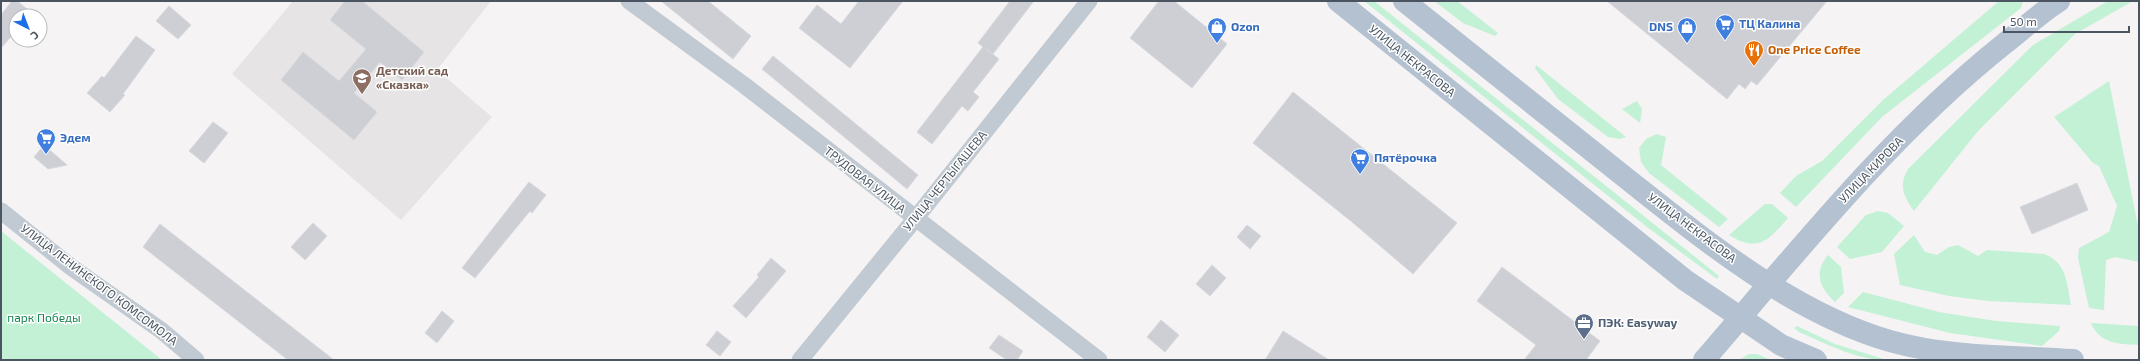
<svg xmlns="http://www.w3.org/2000/svg" width="2140" height="361" font-family="'Exo 2',sans-serif">
<rect width="100%" height="100%" fill="#f5f3f3"/>
<path fill="#e6e4e5" d="M293 1H491L437 70 492 117 401 220 232 74Z"/>
<path fill="#c3f1d6" d="M1364 1H1374L1719 276 1717 279 1647 227Z
M1434 1H1457L1498 33 1495 36 1463 23Z
M1999 1H2023L2021 8 1882 117 1796 207 1780 193 1796 176 1822 161 1883 100Z
M2108 1H2133L2075 34 1978 131 1914 211C1904 197 1898 186 1908 169L2033 45Z
M1536 65 1626 137 1620 139 1608 137 1558 99 1535 68Z
M2109 81 2139 231V262L2115 257 2106 260 2104 310 2089 308 2078 258 2079 248 2109 232 2117 206 2099 166 2093 163 2054 117Z
M1637 101 1642 109 1640 123 1622 109Z
M1657 134 1666 137 1661 165 1728 219 1719 227 1649 173 1641 162 1639 148 1646 139Z
M1765 204H1772L1788 218C1768 241 1758 253 1729 235Z
M1878 211 1888 213 1904 226 1882 252 1850 259 1837 247 1866 215Z
M1 231 162 360H1Z
M1914 235 1925 252 1937 255 1949 247 1958 245 1978 256 1987 250 2044 254C2067 262 2067 284 2071 305L1988 301 1949 296 1900 285 1894 254Z
M1828 255 1841 267 1844 293 1835 302C1820 288 1813 273 1828 255Z
M1863 292 1939 312 1996 321 2060 326 2059 331 2042 346 1950 333 1848 307Z
M2091 323 2139 326V345C2119 344 2100 344 2091 323Z
M1797 326 1835 344 1887 360C1856 360 1827 344 1799 332L1794 328Z
M1749 354H1757L1771 360H1739Z"/>
<path fill="#cdcfd5" stroke="#d7d9de" d="M12 1H17L36 16H16V31L1 48V15Z
M345 1H362L424 52 402 80 380 62 354 93 377 112 354 140 281 80 303 52 339 81 366 49 330 20Z
M661 1H708L751 36 733 59Z
M859 1H903L850 68 799 28 817 5 841 24Z
M1010 1H1034L993 54 986 49 999 59 973 92 979 97 968 111 962 106 932 144 917 132 983 47 978 43Z
M1159 1H1174L1227 44 1192 88 1130 38Z
M1607 1H1827L1757 85 1751 81 1745 89 1739 84 1727 99Z
M169 6 191 25 178 39 156 21Z
M136 36 155 50 123 94 125 95 110 112 87 93 102 76 104 78Z
M773 56 918 175 907 189 762 69Z
M1293 92 1457 223 1413 274 1352 222 1253 143Z
M213 122 228 133 204 163 189 151Z
M44 145 67 165 48 169 34 157Z
M529 182 546 195 532 213 530 211 475 278 462 268Z
M2077 183 2088 210 2032 234 2020 207Z
M313 223 327 236 305 260 291 247Z
M160 224 334 360H288L143 247Z
M1247 225 1261 236 1250 249 1237 237Z
M771 258 786 271 746 318 733 306 759 277 757 275Z
M1212 265 1226 278 1210 296 1196 284Z
M1502 267 1600 341 1586 360H1524L1536 345 1477 301Z
M442 311 454 321 437 343 425 333Z
M1161 320 1179 335 1165 352 1147 337Z
M717 331 731 342 720 356 706 345Z
M1283 331 1329 360H1265Z
M999 335 1023 351 1017 360H1007L989 348Z"/>
<g fill="none" stroke-linecap="round" stroke-linejoin="round">
<path stroke="#c1cad2" stroke-width="17" d="M629 1 744 85 1099 360
M1 211 71 267 162 331 196 360
M800 360 915 219 1089 1"/>
<path stroke="#b3c1d1" stroke-width="22" d="M1338 1 1685 280 1781 345 1816 360
M1404 1C1480 61 1555 122 1631 182 1708 243 1794 313 1890 341 1949 358 2013 356 2073 360
M1704 360C1799 250 1890 135 2004 44 2022 30 2040 13 2059 1"/>
</g>
<defs>
<symbol id="supermarket-pin" viewBox="-11 -11 22 30"><path d="M0 17L-7.5 6A9.5 9.5 0 1 1 7.5 6Z" fill="#3f7fe0" stroke="#fff"/><path d="M-6-5.5h2.5l.6 2H6L4.5 2H-2.5L-4.4-4H-6ZM-1.5 3.2a1.3 1.3 0 1 0 .1 0ZM3 3.2a1.3 1.3 0 1 0 .1 0Z" fill="#fff"/></symbol>
<symbol id="shop-pin" viewBox="-11 -11 22 30"><path d="M0 17L-7.5 6A9.5 9.5 0 1 1 7.5 6Z" fill="#3f7fe0" stroke="#fff"/><path d="M-5-2.5h2.3a2.7 3.5 0 0 1 5.4 0H5L5.5 6h-11ZM-1.5-2.5h3a1.5 2.3 0 0 0-3 0Z" fill="#fff"/></symbol>
<symbol id="restaurant-pin" viewBox="-11 -11 22 30"><path d="M0 17L-7.5 6A9.5 9.5 0 1 1 7.5 6Z" fill="#e8710a" stroke="#fff"/><path d="M-5-6h1v4h1v-4h1v4h1v-4h1v5L-1.5 .5V6h-2V.5L-5-1ZM5-6V6H3V1.5H1.5Q1.5-4 5-6Z" fill="#fff"/></symbol>
<symbol id="school-pin" viewBox="-11 -11 22 30"><path d="M0 17L-7.5 6A9.5 9.5 0 1 1 7.5 6Z" fill="#8d6e63" stroke="#fff"/><path d="M0-5L7-2L0 1L-7-2ZM-4 1L0 2.5L4 1V4Q0 6-4 4Z" fill="#fff"/></symbol>
<symbol id="office-pin" viewBox="-11 -11 22 30"><path d="M0 17L-7.5 6A9.5 9.5 0 1 1 7.5 6Z" fill="#5c6f8a" stroke="#fff"/><path d="M-6-3h4V-5.5h4V-3h4V5H-6ZM-1-4.5V-3h2v-1.5ZM-6 0V1H6V0Z" fill="#fff"/></symbol>
</defs>
<g fill-rule="evenodd">
<use href="#supermarket-pin" x="1714" y="13" width="22" height="30"/>
<use href="#shop-pin" x="1206" y="16" width="22" height="30"/>
<use href="#shop-pin" x="1676" y="16" width="22" height="30"/>
<use href="#restaurant-pin" x="1743" y="39" width="22" height="30"/>
<use href="#school-pin" x="351" y="67" width="22" height="30"/>
<use href="#supermarket-pin" x="35" y="127" width="22" height="30"/>
<use href="#supermarket-pin" x="1349" y="147" width="22" height="30"/>
<use href="#office-pin" x="1573" y="312" width="22" height="30"/>
</g>
<g text-anchor="middle" stroke-width="3" stroke-linejoin="round" paint-order="stroke">
<g font-size="12" font-weight="bold" fill="#366cbe" stroke="#fff" text-anchor="start">
<text x="1739" y="28">ТЦ Калина</text>
<text x="1231" y="31">Ozon</text>
<text x="1673" y="31" text-anchor="end">DNS</text>
<text x="60" y="142">Эдем</text>
<text x="1374" y="162">Пятёрочка</text>
</g>
<g font-size="12" font-weight="bold" fill="#c56008" stroke="#fff" text-anchor="start">
<text x="1768" y="54">One Price Coffee</text>
</g>
<g font-size="12" fill="#4a5561" stroke="#fff">
<text transform="translate(1412 61) rotate(39)" y="4">УЛИЦА НЕКРАСОВА</text>
<text transform="translate(1871 170) rotate(-46)" y="4">УЛИЦА КИРОВА</text>
<text transform="translate(865 180) rotate(38)" y="4">ТРУДОВАЯ УЛИЦА</text>
<text transform="translate(945 181) rotate(-51)" y="4">УЛИЦА ЧЕРТЫГАШЕВА</text>
<text transform="translate(1692 228) rotate(37)" y="4">УЛИЦА НЕКРАСОВА</text>
<text transform="translate(99 285) rotate(37)" y="4">УЛИЦА ЛЕНИНСКОГО КОМСОМОЛА</text>
</g>
<g font-size="12" font-weight="bold" fill="#785e54" stroke="#fff" text-anchor="start">
<text x="376" y="75">Детский сад<tspan x="376" dy="14">«Сказка»</tspan></text>
</g>
<g font-size="12" fill="#188552" stroke="#fff">
<text x="44" y="322">парк Победы</text>
</g>
<g font-size="12" font-weight="bold" fill="#4e5e75" stroke="#fff" text-anchor="start">
<text x="1598" y="327">ПЭК: Easyway</text>
</g>
</g>
<rect width="2140" height="361" fill="none" stroke="#4a5561" stroke-width="4"/>
<g transform="translate(28 28) rotate(138)"><circle r="19" fill="#ffffff" stroke="#b7bbc0"/>
<path d="M0-3L7 15L0 10L-7 15Z" fill="#1c6ee6"/>
<text y="-6" font-size="11" font-weight="bold" text-anchor="middle" fill="#4a5561">С</text>
</g>
<path d="M2004 26v6h125v-6" fill="none" stroke="#4a5561" stroke-width="2"/>
<text x="2010" y="26" font-size="12" fill="#4a5561" stroke="#ffffff" stroke-width="3" paint-order="stroke">50 m</text>
</svg>
